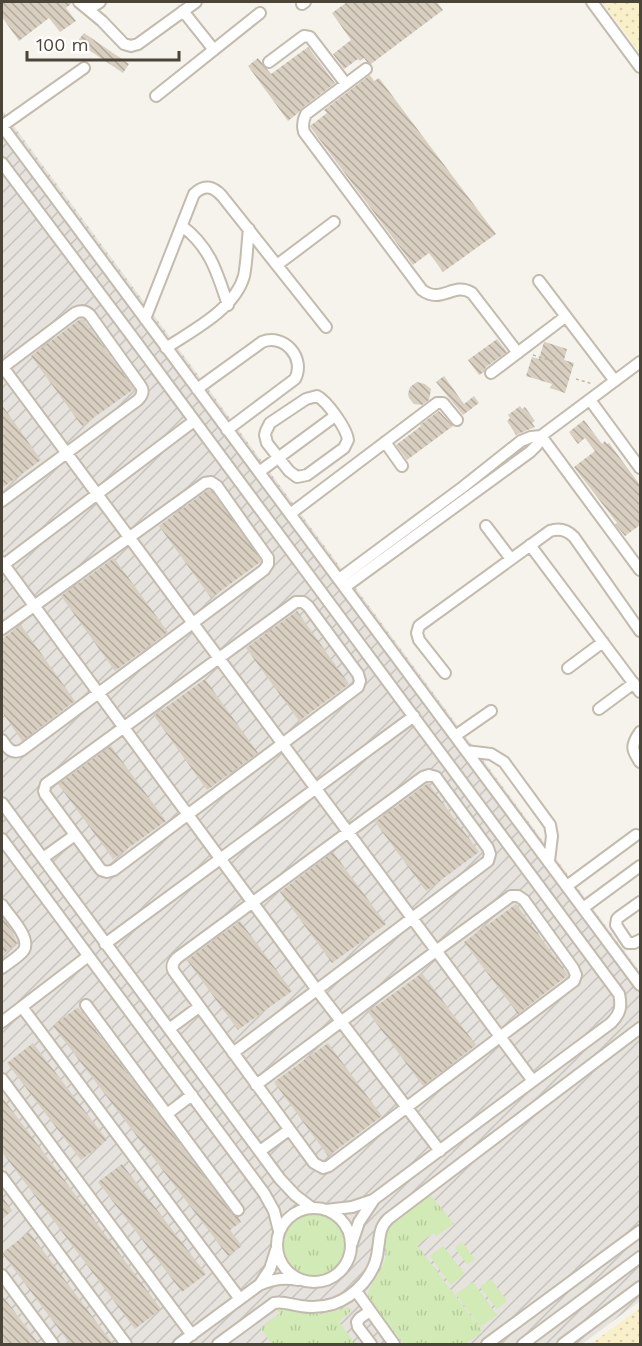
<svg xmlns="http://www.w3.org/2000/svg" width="642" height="1346" font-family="'Work Sans',sans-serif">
<defs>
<pattern id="industrial-furrows" width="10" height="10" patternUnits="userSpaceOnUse" patternTransform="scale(1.5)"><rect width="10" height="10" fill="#e6e2dd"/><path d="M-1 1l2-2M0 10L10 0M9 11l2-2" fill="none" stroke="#c7c3be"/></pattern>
<pattern id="grass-tufts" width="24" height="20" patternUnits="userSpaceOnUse" patternTransform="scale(1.5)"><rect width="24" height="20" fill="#d2eab5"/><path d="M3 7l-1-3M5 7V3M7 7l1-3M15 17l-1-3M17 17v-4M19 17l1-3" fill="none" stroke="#b6ca9c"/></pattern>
<pattern id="sand-dots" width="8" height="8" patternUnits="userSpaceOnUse" patternTransform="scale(1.5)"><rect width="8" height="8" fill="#f9efc9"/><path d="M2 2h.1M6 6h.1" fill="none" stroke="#d7cead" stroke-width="1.8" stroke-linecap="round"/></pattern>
<pattern id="building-back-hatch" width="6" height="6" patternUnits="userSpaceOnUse" patternTransform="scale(1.5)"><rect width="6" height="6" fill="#d8cfc1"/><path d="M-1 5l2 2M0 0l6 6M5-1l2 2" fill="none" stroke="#b1aa9e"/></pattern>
</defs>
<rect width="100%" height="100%" fill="#f6f3ec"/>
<path fill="url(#industrial-furrows)" d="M2 110 640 972V1301L582 1344H2Z"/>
<path fill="url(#grass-tufts)" d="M430 1194 454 1224 436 1236 434 1233 417 1245 483 1332 465 1344H404L370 1300 368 1294C371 1281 382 1272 385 1259 387 1248 383 1235 389 1225Z
M284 1245a31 31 0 1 1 62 0a31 31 0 1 1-62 0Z
M279 1306C288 1305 297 1312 307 1313 322 1316 335 1311 349 1307L351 1311 339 1322 356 1344H272L260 1328 280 1313 276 1308Z"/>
<path fill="url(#sand-dots)" d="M602 2H640V53Z
M640 1308V1344H591Z"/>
<path fill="#d2eab5" d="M462 1242 475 1259 467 1264 455 1248Z
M443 1246 465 1274 451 1285 430 1256Z
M491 1279 507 1301 497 1309 480 1287Z
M473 1282 497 1315 480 1327 456 1294Z"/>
<path fill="#e5e3e0" d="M275 1307 280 1313 238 1344H226Z"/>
<path fill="url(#building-back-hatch)" d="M2 2H72V3L66 8 76 21 60 32 49 18 19 41 2 17Z
M347 2H437L443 10 371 64 367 62 364 58 360 61 358 59 344 69 333 54 351 40 332 13Z
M84 33 129 64 123 73 77 42Z
M308 47 335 83 302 108 298 113 288 121 248 66 258 58 271 74Z
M370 75 374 81 379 78 496 234 443 272 429 253 413 265 311 128 310 126 327 113 324 110Z
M82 319 84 320 134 389 82 426 31 356 79 320Z
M497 339 507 352 486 367 484 372 479 375 468 360Z
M544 342H545L567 349 564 360 574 363 565 393 550 388 552 384 526 376 532 357 539 359Z
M444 376 464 404 474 396 479 403 463 415 436 382Z
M417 382 425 384 431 389 429 400 422 405 414 404 409 398 408 394 410 387Z
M2 405 41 460 2 488Z
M520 406 522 409 525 407 535 421 532 423 535 427 516 435 507 421 510 418 508 415Z
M439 411 453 426 407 460 396 445 421 426 420 425Z
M584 420 602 444 605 441 607 444 609 443 640 485V525L625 536 615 524 617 523 574 467 595 451 585 438 578 444 569 432Z
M208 490 212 491 261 560 260 562 211 598 159 526Z
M114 558 168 632 115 671 61 596Z
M297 611 349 684 299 721 246 648Z
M21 625 75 701 22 741 2 712V639Z
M205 679 258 753 207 790 154 716Z
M111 746 166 821 113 859 58 784Z
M428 783 479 852 426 891 375 822Z
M333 852 386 924 332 963 280 892Z
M516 904 568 975 518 1014 464 942Z
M2 917 12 931 17 943 2 955Z
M240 921 292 991 238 1030 187 960Z
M422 973 476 1045 423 1086 368 1012Z
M78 1007 232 1214 238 1217 241 1222 230 1230 242 1246 228 1256 53 1026Z
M33 1043 107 1140 81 1160 7 1063Z
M328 1043 382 1116 328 1156 274 1082Z
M2 1097 161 1309 135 1329 2 1152Z
M122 1164 206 1274 182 1292 98 1182Z
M2 1196 12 1211 2 1219Z
M29 1232 113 1344H70L2 1253Z
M2 1295 39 1344H2Z"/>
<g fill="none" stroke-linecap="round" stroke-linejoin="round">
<defs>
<path id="minor" d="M79 2 102 21 124 44 131 46 138 44 196 2
M592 2 640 67
M302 4 305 2
M89 9 100 2
M183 11 214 50
M269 62 301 38 304 36 310 37 346 84
M366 69 306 114C303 120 302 125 304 132L422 290C442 305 453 281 472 293L518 353
M156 96 260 13
M2 126 640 985
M2 126 84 68
M2 163 131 335 619 994C622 1007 620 1014 611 1023L373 1200 352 1207 326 1210
M182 226C210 247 217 272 228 305
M277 265 334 222
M539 281 615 381
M145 319 194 194C204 184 213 186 222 196L326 327
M166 348C193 330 235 309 244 276 247 261 247 245 249 229
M2 366 533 1081
M2 368 75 313C81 310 86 311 90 315L140 385C144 390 143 395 138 400L2 501
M491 373 565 317
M197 389 262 342C284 333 306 358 295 379L227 430
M317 396C327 401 347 429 348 440L344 448 307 475 297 477 289 471 267 443 265 435 266 431 270 423 306 399Z
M590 400 640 468
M541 436 640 570
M385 442 402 466
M259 472 335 416
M290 514 437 403H443L457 420
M486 526 511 559
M530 545 640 692
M2 562 317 990 440 1151
M2 566 194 421
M339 579 463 487 521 441 531 437 541 436
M345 587 530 452 537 445 541 436 640 362
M296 602H303L308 606 358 674 360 681 358 687 114 870 107 872 101 870 45 794 44 791 46 784Z
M2 629 205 483 211 482 217 486 268 558V564L264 570 22 750C12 755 7 748 2 740
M568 668 603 642
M445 673 419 640 417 633 419 626 550 531C559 528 567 530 574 537L640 631
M599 709 634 683
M640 732C631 745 631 749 640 762
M455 736 491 711
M466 751 491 754 504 762 550 825 552 836 549 861
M2 803 280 1179 295 1195 312 1208
M2 839 264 1193 274 1211 279 1231
M43 858 75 835
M567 886 636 835
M640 902 619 917 617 919 616 925 628 943H634L640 940
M2 905C9 916 31 937 24 950 19 957 8 963 2 968
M583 908 640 866
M105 944 414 716
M86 1005 238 1210
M22 1007 240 1299
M2 1022 87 957
M169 1029 199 1007
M233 1053 488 861 490 854 488 848 438 780 436 777 429 775 423 777 177 958C172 963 171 968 175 973L314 1163 323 1168 329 1166 574 981 576 975 573 968 524 900 518 896H511L436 951 256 1085
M2 1079 192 1335
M167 1114 192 1095
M260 1151 289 1130
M2 1177 126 1344
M277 1245a37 37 0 1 1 74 0a37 37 0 1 1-74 0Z
M352 1243 359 1222 373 1201
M2 1275 53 1344
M260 1284 270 1269 276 1250
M356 1291 394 1344
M370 1311 360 1318 357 1322 358 1327 371 1344
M179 1344 259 1285C272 1279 284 1277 298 1280
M218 1344 274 1303C284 1301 291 1305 301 1306 312 1308 323 1307 333 1304 356 1296 376 1274 378 1249 380 1237 379 1228 388 1219L640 1028
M487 1344 640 1231
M523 1344 640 1257
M563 1344 640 1287"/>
</defs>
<use href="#minor" stroke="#c2bbae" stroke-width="14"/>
<path stroke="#c4b79f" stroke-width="1.5" stroke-dasharray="3 3" stroke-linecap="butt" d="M533 355 555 362
M576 379 593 384"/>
<use href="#minor" stroke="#fff" stroke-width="10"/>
</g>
<rect width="642" height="1346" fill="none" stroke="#4b4439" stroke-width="6"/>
<path d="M27 51v9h152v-9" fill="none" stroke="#4b4439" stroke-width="3"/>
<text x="36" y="51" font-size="18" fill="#4b4439" stroke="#ffffff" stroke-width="4.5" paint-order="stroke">100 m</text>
</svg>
